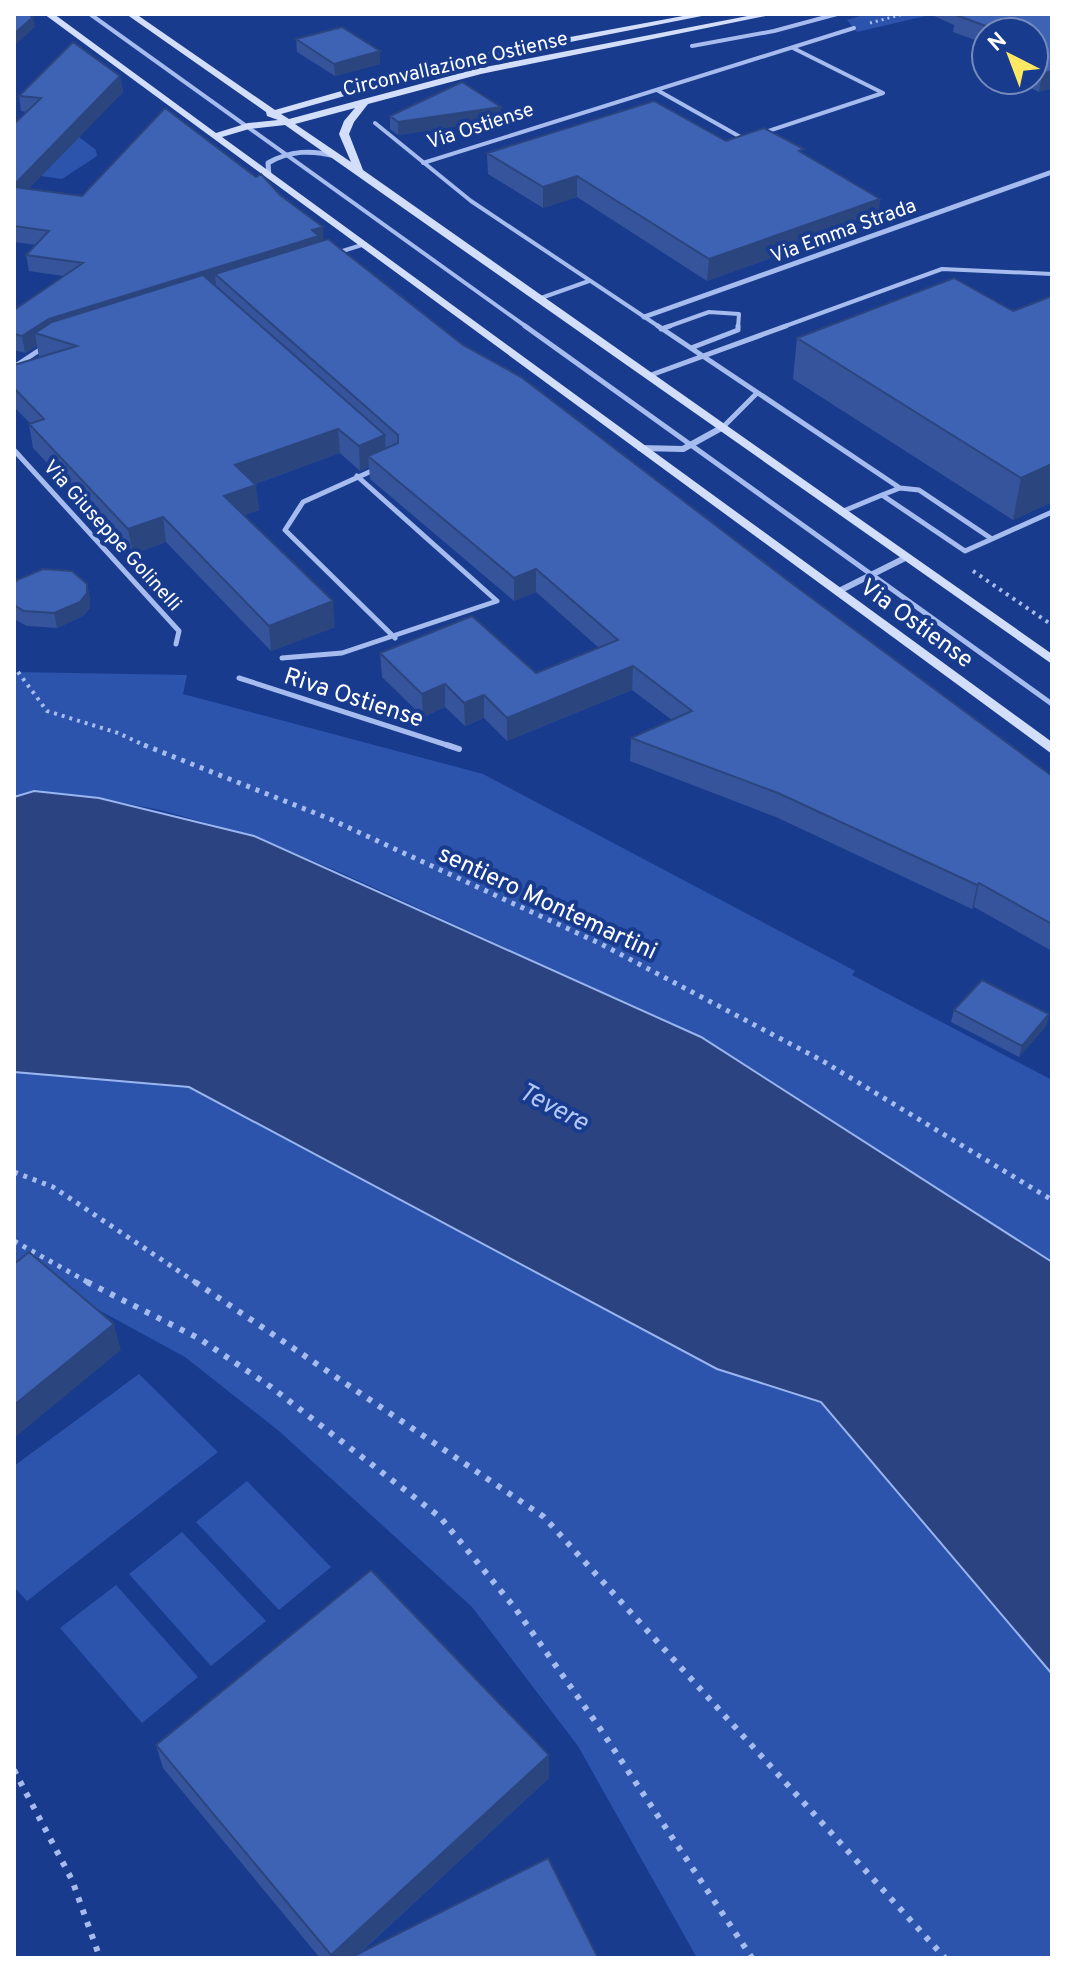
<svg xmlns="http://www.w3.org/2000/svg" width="1066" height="1972" font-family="Overpass,sans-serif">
<rect width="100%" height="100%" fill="#193b8e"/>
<path fill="#2c54ac" d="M866 14H934L857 32 847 20Z
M79 137 96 150 97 156 62 179 41 176Z
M14 672 187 675 183 694 483 774 855 971 852 975 1052 1080V1262L701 1037 344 874 254 836 160 810 99 798 35 791 14 797Z
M14 1072 189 1087 717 1369 821 1402 1052 1674V1958H697L578 1746 472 1607 279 1431 185 1357 14 1264Z
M139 1374 218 1452 27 1601 14 1587V1466Z
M247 1481 331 1567 279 1610 196 1522Z
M182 1532 266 1621 211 1666 129 1574Z
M116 1585 198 1677 142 1723 60 1628Z"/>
<path fill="#2b4381" stroke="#99b5f0" stroke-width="2" d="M34 791 99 798 254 836 701 1037 1052 1262V1674L821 1402 717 1369 189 1087 14 1072V797Z"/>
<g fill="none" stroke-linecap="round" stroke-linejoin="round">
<path stroke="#a6bcee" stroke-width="3" stroke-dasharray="2 4" stroke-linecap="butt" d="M870 23 904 14"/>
<path stroke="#a6bcee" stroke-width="4" stroke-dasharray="3 5" stroke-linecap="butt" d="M973 571 1052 625
M18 672 47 711 118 733 148 747"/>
<path stroke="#a6bcee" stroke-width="5" stroke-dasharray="4 6" stroke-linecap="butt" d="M144 745 330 819 601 944 821 1060 1052 1200
M14 1172 53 1187 198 1284
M14 1241 91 1284"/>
<path stroke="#a6bcee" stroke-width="6" stroke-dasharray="5 8" stroke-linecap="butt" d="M87 1282 200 1339 271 1387 440 1517 515 1608 597 1724 752 1958
M195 1282 544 1517 945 1958
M14 1770 72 1880 100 1958"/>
<path stroke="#a6bcee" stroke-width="4" d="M90 14 528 328
M692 46 774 31 837 14
M657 90 744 139
M375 123 471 201 661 328
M762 133 883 93 793 48
M423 163 854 28
M336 253 365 244
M541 298 589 281
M664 328 709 312 739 314 738 328
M780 328 942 269 1052 274"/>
<path stroke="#a6bcee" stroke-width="5" d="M525 326 1052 704
M658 326 900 488
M661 329 670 326
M691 348 738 330V326
M14 367 44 347
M651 375 786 326
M723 427 757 393
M14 450 179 631 176 644
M376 469 303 502 285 530 395 638
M900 488 919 490 992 539 965 551 882 495Z
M841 512 882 495
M992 539 1052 512
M282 658 342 653 497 601 357 476
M239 678 453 747"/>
<path stroke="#a6bcee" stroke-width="6" d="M447 745 459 749"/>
<path stroke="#a6bcee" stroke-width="5" d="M269 176 268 163C290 150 312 150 336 156
M644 317 1052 172"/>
<path stroke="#a6bcee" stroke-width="6" d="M640 448 683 449 723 427
M837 592 905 558"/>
<path fill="#d3defa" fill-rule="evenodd" d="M44 14H54L216 133 248 123 278 120 267 116 266 112 126 14H136L275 110 457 58 694 14H712L458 64 281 114 289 119 480 68 758 14H775L481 74 368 104 354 122 349 134 363 170 1052 654V664L285 125 249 129 222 137 1052 742V754ZM355 108 344 121 339 134 351 162 295 124Z"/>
</g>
<path fill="#35549b" d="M932 14H1052V88L1039 92 1015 80H1034V32H986V44L953 32 954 25 932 15Z
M296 39 380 64 335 76 297 52Z
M120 76 123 92 28 189 324 241 463 345 794 585 1052 776V951L974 907 972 909 776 817 630 761 631 738 672 720 632 690 507 741 484 718 465 726 445 707 423 717 382 677 380 653 536 673 599 648 536 592 514 601 370 479 369 467 360 471 340 453 255 484 259 510 244 515 335 627 271 651 166 542 133 554 33 448 29 424 30 423 14 407V365L39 357 37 346 25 353 14 350V310L63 276 29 271 26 255 36 245 14 242V124L26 112 21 111 19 96Z
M501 107V120L398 135 390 129V116Z
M726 141 804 154 880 199 877 220 707 281 577 197 543 208 488 174 487 153Z
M954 278 1052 502 1013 520 793 379 797 338Z
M14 584H87L90 599V608L83 616 57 628 27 626 14 619Z
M954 1010 1049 1014 1046 1026 1019 1057 951 1022Z
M156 1745 549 1778 360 1953 598 1958H320L163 1768Z"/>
<path fill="#2b457e" d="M33 17 35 27 14 46V34Z
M380 51V64L335 76 334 64Z
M1052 71V88L1039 92 1042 74Z
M120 76 123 92 15 203 14 185Z
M501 107V120L398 135V122Z
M577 176V197L543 208V187Z
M880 199 877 220 707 281 709 259Z
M323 227 324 243 215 274 216 285 52 336 35 333 37 346 25 353 22 336 49 319Z
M338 429 340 453 237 490 235 465Z
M385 435 386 459 368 456 369 467 360 471 359 446Z
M1052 464V502L1013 520 1021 478Z
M256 485 259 510 227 521 224 496Z
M163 517 166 542 133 554 128 529Z
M536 569V592L514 601V578Z
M87 584 90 599V608L83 616 57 628 54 613Z
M333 601 335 627 271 651 269 626Z
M633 666 632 690 507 741V718Z
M445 684V707L423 717 422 694Z
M484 695V718L465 726 464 703Z
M979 883 974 907 972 909 977 885Z
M1049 1014 1046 1026 1019 1057 1022 1046Z
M114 1324 121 1350 14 1438V1405Z
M549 1755V1778L354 1958H332L331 1955Z"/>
<path fill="#3e62b4" stroke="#2b457e" stroke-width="2" d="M14 14H28L33 17 14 34Z
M958 14H1052V71L1042 74 1034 70V32H1002L956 15Z
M342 27 380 51 334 64 296 39Z
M73 42 120 76 14 185V124L41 98 19 96Z
M462 82 501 107 398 122 390 116Z
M654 101 726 141 764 128 804 149 799 151 880 199 709 259 577 176 543 187 487 153Z
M165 108 256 177 261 174 280 195 323 227 312 230 319 236 49 319 22 336 14 334V310L83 263 26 255 49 231 14 226V187L82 196Z
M328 239 463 345 521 377 794 585 1052 776V924L979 883 977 885 778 793 631 738 692 711 633 666 507 718 484 695 464 703 445 684 422 694 380 653 472 616 536 673 618 640 536 569 514 578 368 456 398 443V435L215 274Z
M203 275 385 435 359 446 338 429 235 465 256 485 224 496 333 601 269 626 163 517 128 529 29 424 44 419 14 388V365L77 346 35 333 52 322Z
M954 278 1013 311 1052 296V464L1021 478 797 338Z
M43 569 72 571 87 584V593L80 602 54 613 24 611 14 605V584L17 580Z
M982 980 1049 1014 1022 1046 954 1010Z
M29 1252 114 1324 14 1405V1264Z
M371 1570 549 1755 331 1955 156 1745Z
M548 1858 598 1958H350Z"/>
<g text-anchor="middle" stroke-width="8" stroke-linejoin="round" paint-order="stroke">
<g font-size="20" fill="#fff" stroke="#193b8e">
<text transform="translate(455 63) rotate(-13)" y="7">Circonvallazione Ostiense</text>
<text transform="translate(480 125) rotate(-18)" y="7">Via Ostiense</text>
<text transform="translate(843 230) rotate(-20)" y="7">Via Emma Strada</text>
<text transform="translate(113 535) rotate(48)" y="7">Via Giuseppe Golinelli</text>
</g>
<g font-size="24" fill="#fff" stroke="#193b8e">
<text transform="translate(917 623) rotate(36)" y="8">Via Ostiense</text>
<text transform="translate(354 697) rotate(18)" y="8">Riva Ostiense</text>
<text transform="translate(548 902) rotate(25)" y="8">sentiero Montemartini</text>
</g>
<g font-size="26" font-style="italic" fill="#b2c7f5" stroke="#193b8e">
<text transform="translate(554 1106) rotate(28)" y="9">Tevere</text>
</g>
</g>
<rect width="1066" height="1972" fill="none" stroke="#ffffff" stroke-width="32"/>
<g transform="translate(1010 56) rotate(318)"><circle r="38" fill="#193b8e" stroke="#7589bb" stroke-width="2"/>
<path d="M0-6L14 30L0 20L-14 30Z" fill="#ffe963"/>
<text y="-12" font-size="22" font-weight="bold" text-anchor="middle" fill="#ffffff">N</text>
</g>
</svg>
